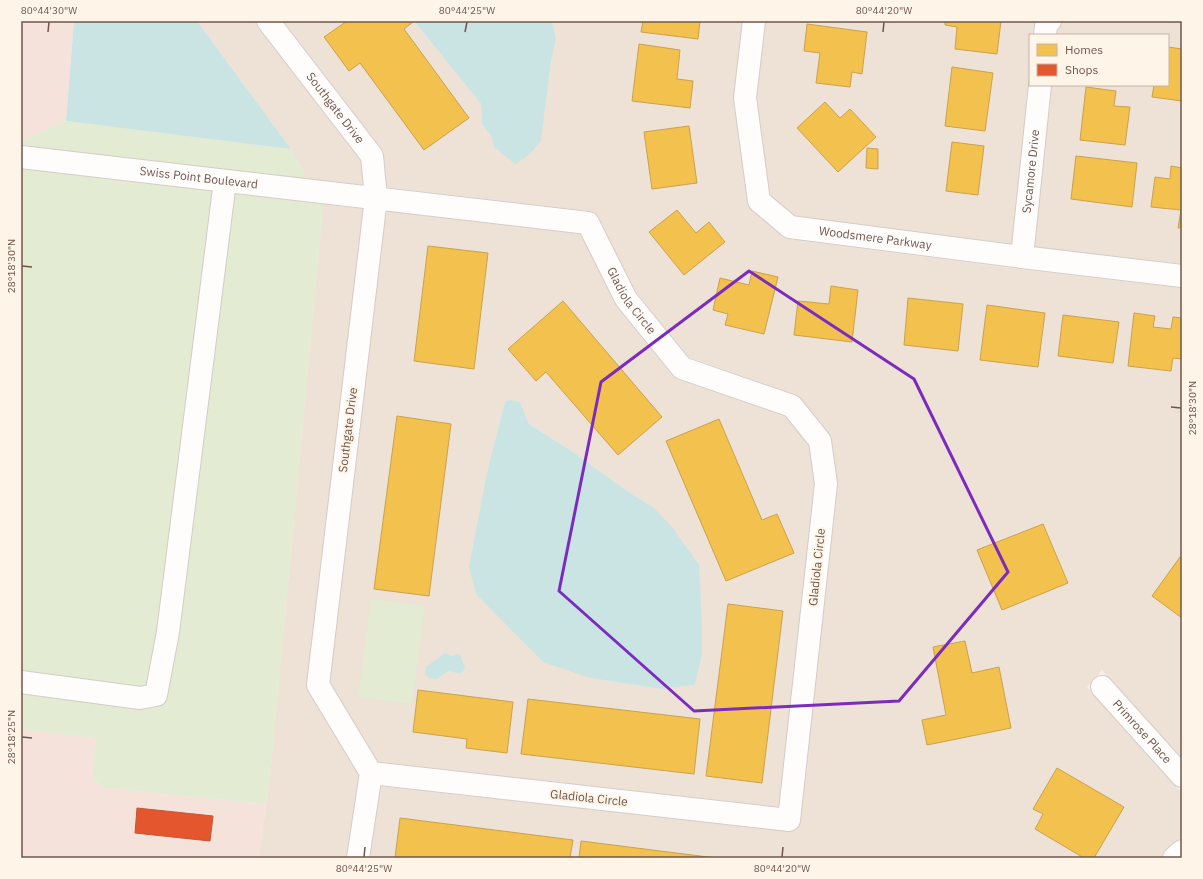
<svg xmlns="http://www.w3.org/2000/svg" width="1203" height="879" font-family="'IBM Plex Sans',sans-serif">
<rect width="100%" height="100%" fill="#f5efe8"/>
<path fill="#eee1d5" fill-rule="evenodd" d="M197 21H254L362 162 364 185 307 179 291 149Z
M282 21H414L481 104 482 124 492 138 494 147 550 68 556 38 552 21H744L753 210 784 237 789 239 1010 268 1182 288V759L1102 670 1087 687 1182 793V836L1165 852 1161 858H369L379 786 788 831 799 820 837 482 830 439 828 433 800 398 795 395 688 357 635 291 597 217 589 211 385 187Z
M764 21H1037L1035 35H1030V81L1013 244 794 216 769 194 755 98Z
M1063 21H1182V264L1033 247 1051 85H1168V35H1056V31Z
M322 204 364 209 308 684 310 693 360 776 348 858H259L271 767 323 206Z
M385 211 581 234 674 375 679 379 786 416 810 446 816 485 780 807 377 762 329 682ZM505 402H520L529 424 573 452 633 495 653 507 702 625V655L695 685 661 689 590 678 479 519 487 472Z"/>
<path fill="#f5e3db" d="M21 21H74L66 121 21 141Z
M21 729 96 738 92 775 102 788 266 804 259 858H21Z"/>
<path fill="#e3ebd3" d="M66 121 291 149 307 179 21 145V141Z
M21 169 322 204 323 206 271 767 266 804 102 788 92 775 96 738 21 729Z
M371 599 425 606 412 704 358 697Z"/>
<path fill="#cae4e4" d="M74 21H197L291 149 66 121Z
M414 21H552L556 38 550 68 541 140C534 151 526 158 515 164L494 147 492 138 482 124 481 104Z
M510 400 520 402 529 424 573 452 633 495 653 507 672 527 699 565 702 625V655L695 685 661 689 590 678 543 662 476 594 469 567 487 472 505 402Z
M445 653 451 656 458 654 461 656 462 661 465 666C464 677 455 672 448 671L437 679 429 678 425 674 426 667Z"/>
<path fill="#f2c14e" stroke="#cba14d" d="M347 21H412L413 22 404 29 469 118 424 150 360 63 349 71 324 37Z
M643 21H700L698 39 641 32Z
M945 21H1001L997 54 955 49 957 27 945 25Z
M807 24 867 32 862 74 852 72 850 87 816 83 820 53 804 51Z
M639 44 680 50 677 79 693 81 690 108 632 101Z
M1168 47 1182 49V101L1152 97 1154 85H1168Z
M952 67 993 73 985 131 945 126Z
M1086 87 1116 91 1114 106 1130 107 1125 145 1080 140Z
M825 102 840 118 850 109 876 137 838 172 797 128Z
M689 126 697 183 652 189 644 132Z
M952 142 984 146 978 195 946 191Z
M867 148 878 149V169L866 168Z
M1076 156 1137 163 1132 207 1071 199Z
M1171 166 1182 168V228H1178L1181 210 1151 207 1155 177 1170 179Z
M677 210 696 233 709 222 725 242 684 275 649 232Z
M428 246 488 253 474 369 414 361Z
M752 271 778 277 764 334 725 325 728 314 713 310 720 278 749 285Z
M831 286 858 290 852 342 794 335 798 301 829 304Z
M908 298 963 304 958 351 904 345Z
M563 301 662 417 618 455 546 372 536 381 508 349Z
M987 305 1045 313 1038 367 980 360Z
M1134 313 1155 316 1153 327 1171 329 1173 317 1182 318V359L1173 358 1171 371 1128 366Z
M1063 315 1119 322 1113 363 1058 356Z
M397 416 451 424 429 596 374 589Z
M719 419 762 520 777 514 794 553 726 581 666 441Z
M1043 524 1068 583 1002 610 977 550Z
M1180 557 1182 559V618L1152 596Z
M728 604 783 611 762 783 706 776Z
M965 641 972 673 999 667 1011 728 927 745 922 720 946 715 933 647Z
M418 690 513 702 507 753 466 748 467 739 413 732Z
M528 699 700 719 694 774 521 754Z
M1057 768 1124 807 1094 858H1084L1035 829 1043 814 1033 809Z
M400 818 573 840 570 858H395Z
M581 841 716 858H579Z"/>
<path fill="#e4572e" stroke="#c25636" d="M137 808 213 816 210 841 135 833Z"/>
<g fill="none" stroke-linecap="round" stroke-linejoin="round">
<defs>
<g id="minor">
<path id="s1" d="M268 21 372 156 376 198 318 685 371 773 358 858"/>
<path id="s2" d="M754 21 745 98 759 201 790 227 1022 257 1182 276"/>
<path d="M1045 35 1046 26 1050 21"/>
<path id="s3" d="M21 157 588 223 626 299 682 368 792 406 820 441 826 484 789 820 371 773"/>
<path id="s4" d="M1022 257 1040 85"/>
<path d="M21 682 140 698 156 695 168 632 225 181"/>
<path id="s5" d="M1102 687 1182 776"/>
<path d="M1174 858 1182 851"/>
</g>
</defs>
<use href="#minor" stroke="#d4ccc7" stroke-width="24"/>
<use href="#minor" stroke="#fefdfc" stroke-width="22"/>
</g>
<path fill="none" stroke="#7b2cbf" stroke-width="3" stroke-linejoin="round" d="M749 271 914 379 1008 572 899 701 694 711 559 591 601 382Z"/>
<path fill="none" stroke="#71554a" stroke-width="1.5" d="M48 32 49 22M465 32 467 22M883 32 884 22M22 266 32 267M1171 407 1181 408M22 737 32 738M364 857 365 847M782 857 783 847"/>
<g text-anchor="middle" stroke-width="4" stroke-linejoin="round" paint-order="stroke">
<g font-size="12" fill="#71554a" stroke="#fef4e8">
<text dy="4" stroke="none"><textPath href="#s1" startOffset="110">Southgate Drive</textPath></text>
<text dy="4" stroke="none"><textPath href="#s4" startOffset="86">Sycamore Drive</textPath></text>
<text dy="4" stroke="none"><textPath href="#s3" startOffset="179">Swiss Point Boulevard</textPath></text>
<text dy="4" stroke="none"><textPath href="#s2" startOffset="308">Woodsmere Parkway</textPath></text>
<text dy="4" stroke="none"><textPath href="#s3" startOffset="660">Gladiola Circle</textPath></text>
<text transform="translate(348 430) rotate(-83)" y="4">Southgate Drive</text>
<text transform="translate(817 567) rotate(-84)" y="4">Gladiola Circle</text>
<text dy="4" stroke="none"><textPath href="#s5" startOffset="60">Primrose Place</textPath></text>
<text transform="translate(589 798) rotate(6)" y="4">Gladiola Circle</text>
</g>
</g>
<rect width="1203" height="879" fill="none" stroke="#fef4e8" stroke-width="44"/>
<rect x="1029" y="34" width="140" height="52" fill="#fef4e8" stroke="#c6b4a9"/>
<rect x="1037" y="44" width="20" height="12" fill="#f2c14e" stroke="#c6b4a9"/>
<text x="1065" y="54" font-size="12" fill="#71554a">Homes</text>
<rect x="1037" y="64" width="20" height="12" fill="#e4572e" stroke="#c6b4a9"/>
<text x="1065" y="74" font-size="12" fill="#71554a">Shops</text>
<rect x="22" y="22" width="1159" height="835" fill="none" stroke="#71554a" stroke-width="1.5"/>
<g font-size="10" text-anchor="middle" fill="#71554a">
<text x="49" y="14">80°44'30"W</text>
<text x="467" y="14">80°44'25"W</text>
<text x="884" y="14">80°44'20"W</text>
<text transform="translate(11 266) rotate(-90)" y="4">28°18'30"N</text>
<text transform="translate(1192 408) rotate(-90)" y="4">28°18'30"N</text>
<text transform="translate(11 737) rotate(-90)" y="4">28°18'25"N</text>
<text x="364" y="872">80°44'25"W</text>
<text x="782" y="872">80°44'20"W</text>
</g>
</svg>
